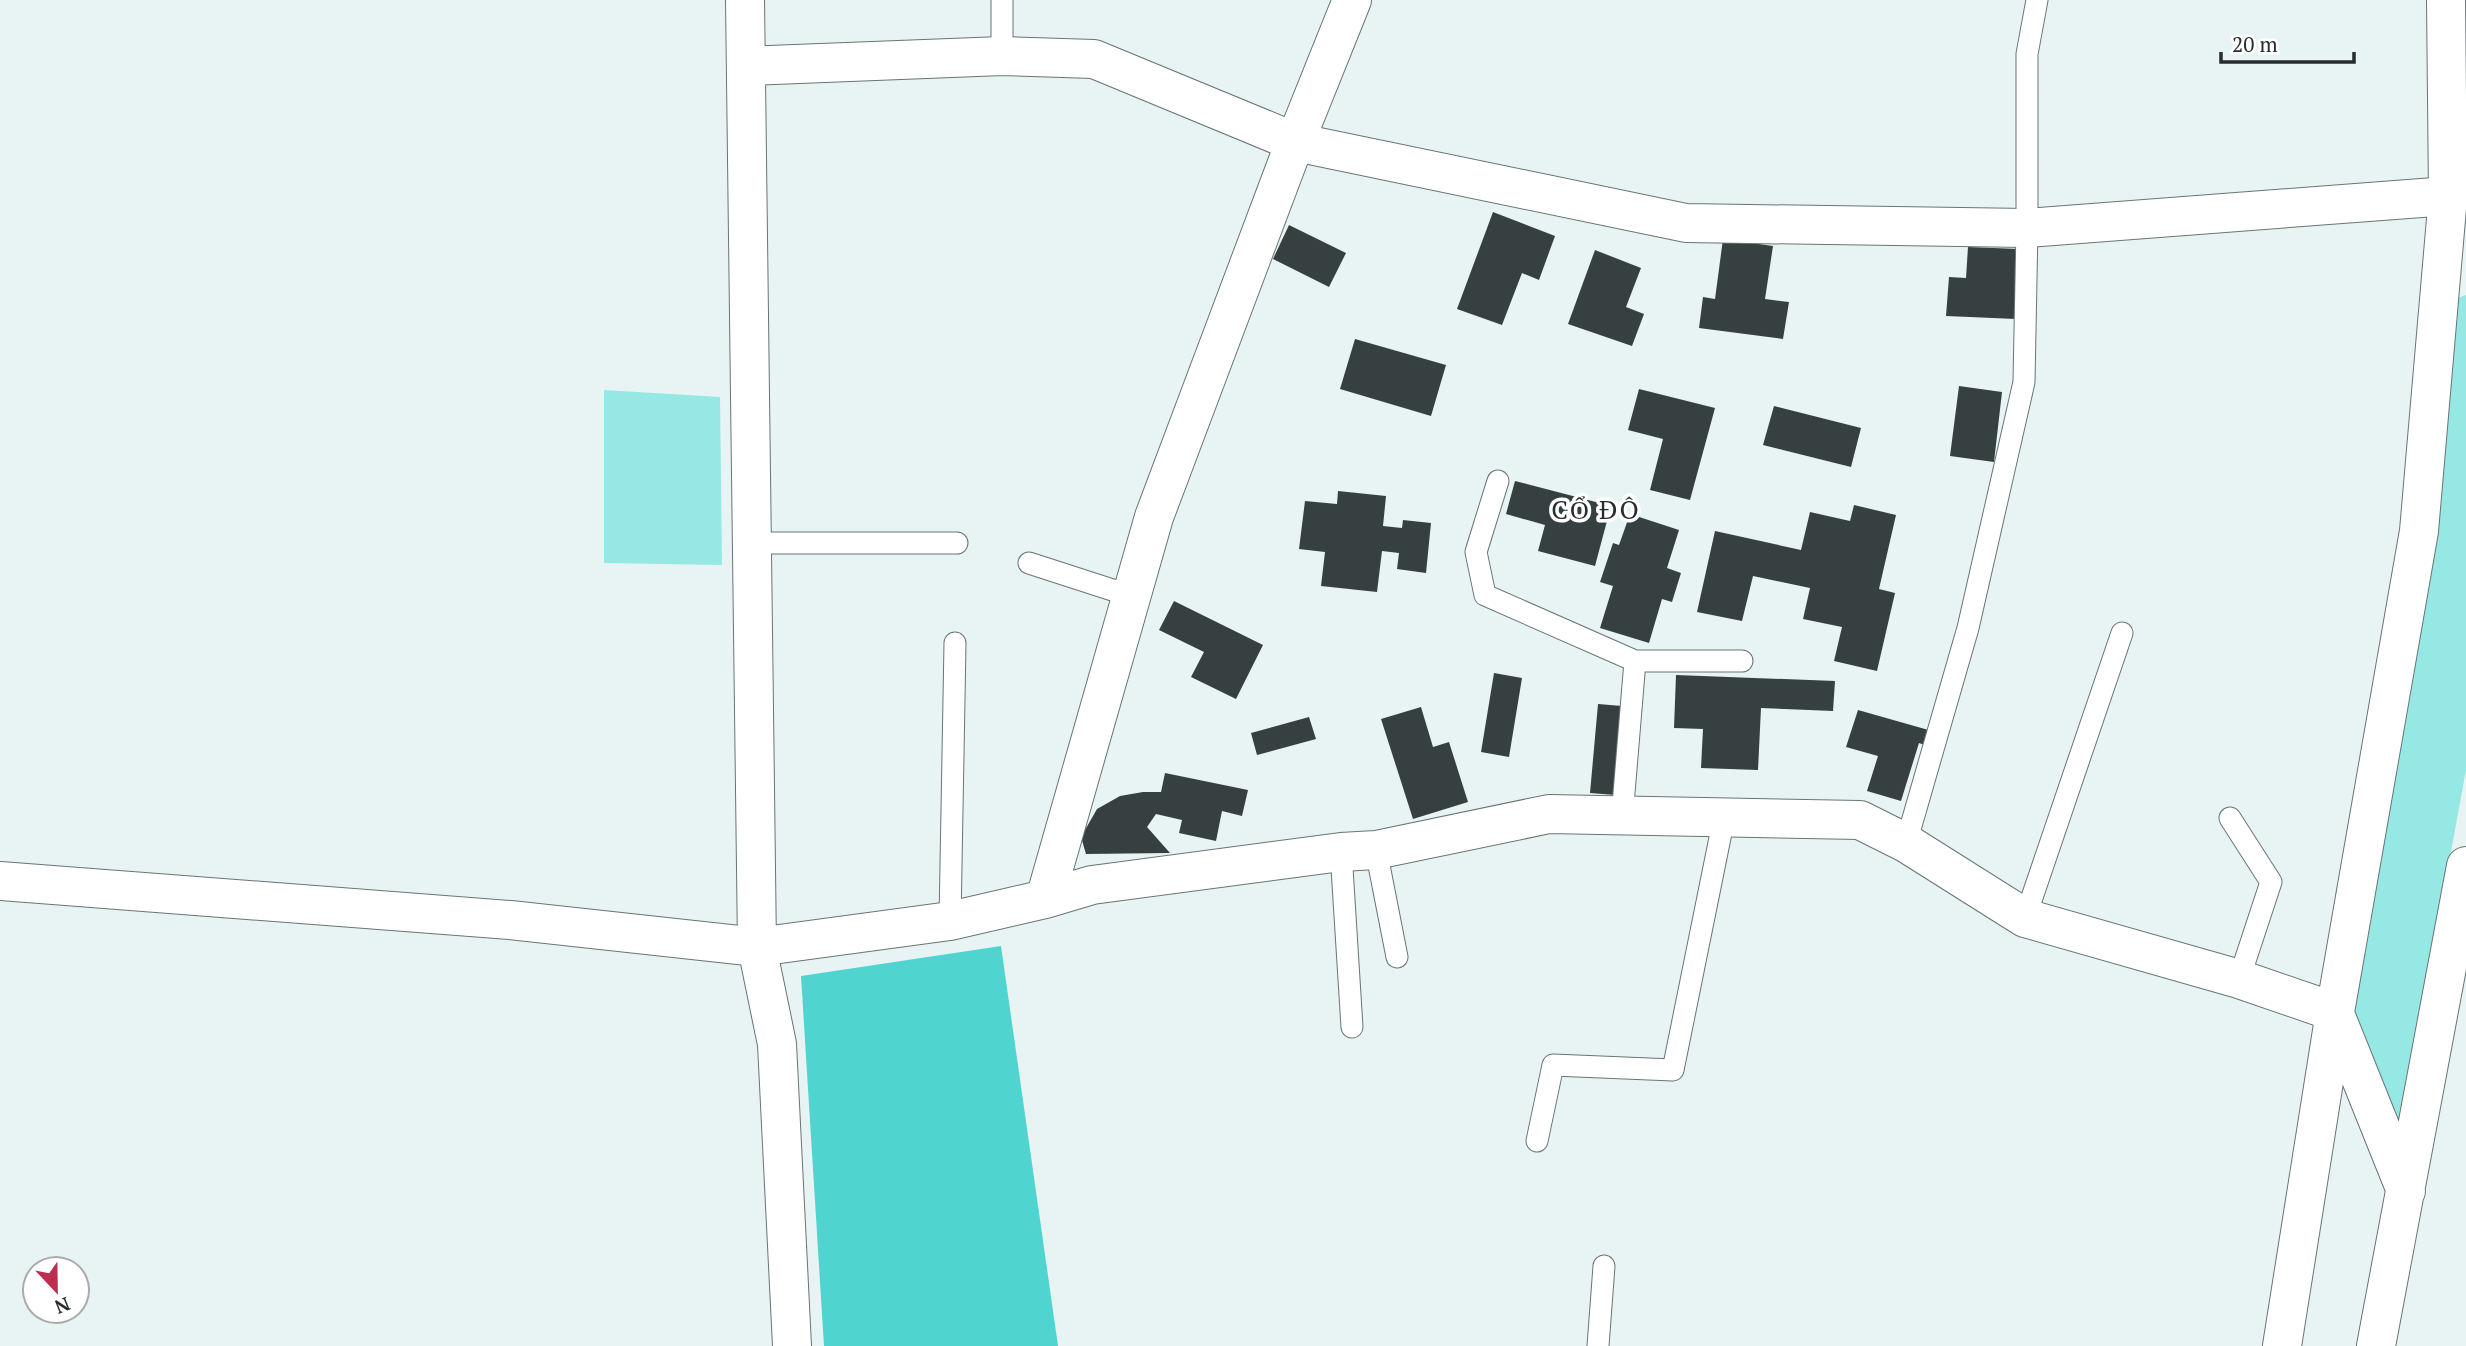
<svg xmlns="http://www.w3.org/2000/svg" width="2466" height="1346" font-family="'PT Serif',serif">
<rect width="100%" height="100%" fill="#e8f4f3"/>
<path fill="#96e8e5" d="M2466 295V770L2400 1130 2350 1009 2452 300Z
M604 390 720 397 722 565 604 563Z"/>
<path fill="#4fd4d0" d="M1001 946 1058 1346H824L801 976Z"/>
<path fill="#364040" d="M1493 212 1555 236 1539 280 1522 273 1502 325 1457 309Z
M1289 225 1346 253 1329 287 1273 259Z
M1723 239 1773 246 1765 299 1789 302 1783 339 1699 328 1703 297 1715 299Z
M1968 247 2019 249 2016 319 1946 316 1949 277 1966 278Z
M1595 250 1641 268 1626 307 1644 314 1632 346 1568 324Z
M1355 339 1446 365 1431 416 1340 389Z
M1959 386 2002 392 1994 462 1950 456Z
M1639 389 1715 408 1690 500 1650 490 1663 439 1628 430Z
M1774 406 1861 428 1851 467 1763 445Z
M1515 481 1611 506 1595 566 1538 551 1545 525 1506 514Z
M1338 491 1386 496 1383 526 1402 528 1403 520 1431 523 1426 573 1397 569 1399 553 1382 551 1377 592 1321 586 1325 552 1299 549 1305 501 1337 504Z
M1854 505 1896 515 1879 589 1895 593 1877 671 1834 661 1842 627 1803 619 1810 588 1753 576 1742 621 1697 612 1715 531 1801 550 1810 512 1850 521Z
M1630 514 1679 530 1667 568 1681 573 1672 602 1662 599 1649 643 1600 628 1613 586 1600 582 1613 543 1619 545Z
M1174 601 1263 645 1236 699 1191 677 1204 652 1159 630Z
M1494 673 1522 678 1509 757 1481 752Z
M1676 675 1835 681 1833 711 1761 708 1758 770 1701 768 1703 729 1674 728Z
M1598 704 1622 706 1615 795 1590 793Z
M1421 707 1433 747 1449 742 1468 802 1413 819 1381 719Z
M1858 710 1932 731 1927 746 1919 743 1901 801 1867 791 1878 756 1846 747Z
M1309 717 1316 739 1257 755 1251 733Z
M1165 773 1248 790 1242 816 1222 811 1216 841 1179 833 1182 820 1156 814 1147 827 1170 853 1086 854 1081 837 1097 809 1120 796 1143 792H1161Z"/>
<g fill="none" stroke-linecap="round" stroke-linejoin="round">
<defs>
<path id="service" d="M1002 0V56
M1498 481 1476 552 1485 595 1635 661H1742
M752 543H957
M1029 563 1131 596
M1622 817 1635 661
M2230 818 2271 882 2239 979
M1906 843 1968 628 2024 382 2027 228V54L2037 0
M1376 850 1397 957
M1341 852 1352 1027
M2025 918 2122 633
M950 921 955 643
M1537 1141 1553 1065 1673 1070 1724 818
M1598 1346 1604 1266"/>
<path id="minor" d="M745 0 757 947 777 1044 792 1346
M746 66 1002 56 1094 59 1295 142 1686 223 2027 228 2448 196
M0 881 510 920 757 947 950 921 1045 899 1092 885 1341 852 1376 850 1549 814 1860 820 1906 843 2025 918 2239 979 2335 1012
M1045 899 1154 517 1295 142 1352 0"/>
<path id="secondary" d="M2335 1014 2406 1191
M2282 1346 2335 1012 2419 531 2448 196 2446 0
M2376 1346 2466 866"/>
</defs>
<use href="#service" stroke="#697474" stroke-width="23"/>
<use href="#minor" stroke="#697474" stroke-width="40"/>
<use href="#secondary" stroke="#697474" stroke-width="40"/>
<use href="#service" stroke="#fff" stroke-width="21"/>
<use href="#minor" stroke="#fff" stroke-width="38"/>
<use href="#secondary" stroke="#fff" stroke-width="38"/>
</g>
<g text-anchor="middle" stroke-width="7" stroke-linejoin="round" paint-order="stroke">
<g font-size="26" letter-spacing="2" fill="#272c2c" stroke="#fff">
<text x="1596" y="519">CỔ ĐÔ</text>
</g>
</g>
<g transform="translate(56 1290) rotate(158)"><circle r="33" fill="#ffffff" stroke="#a9abab" stroke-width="2"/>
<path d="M0-5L12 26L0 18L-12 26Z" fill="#bd2d50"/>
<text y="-10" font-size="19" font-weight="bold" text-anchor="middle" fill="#272c2c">N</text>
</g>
<path d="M2221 52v10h133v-10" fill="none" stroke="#272c2c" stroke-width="3.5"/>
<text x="2232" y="52" font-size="21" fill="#272c2c" stroke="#ffffff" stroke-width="5" paint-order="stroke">20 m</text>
</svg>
